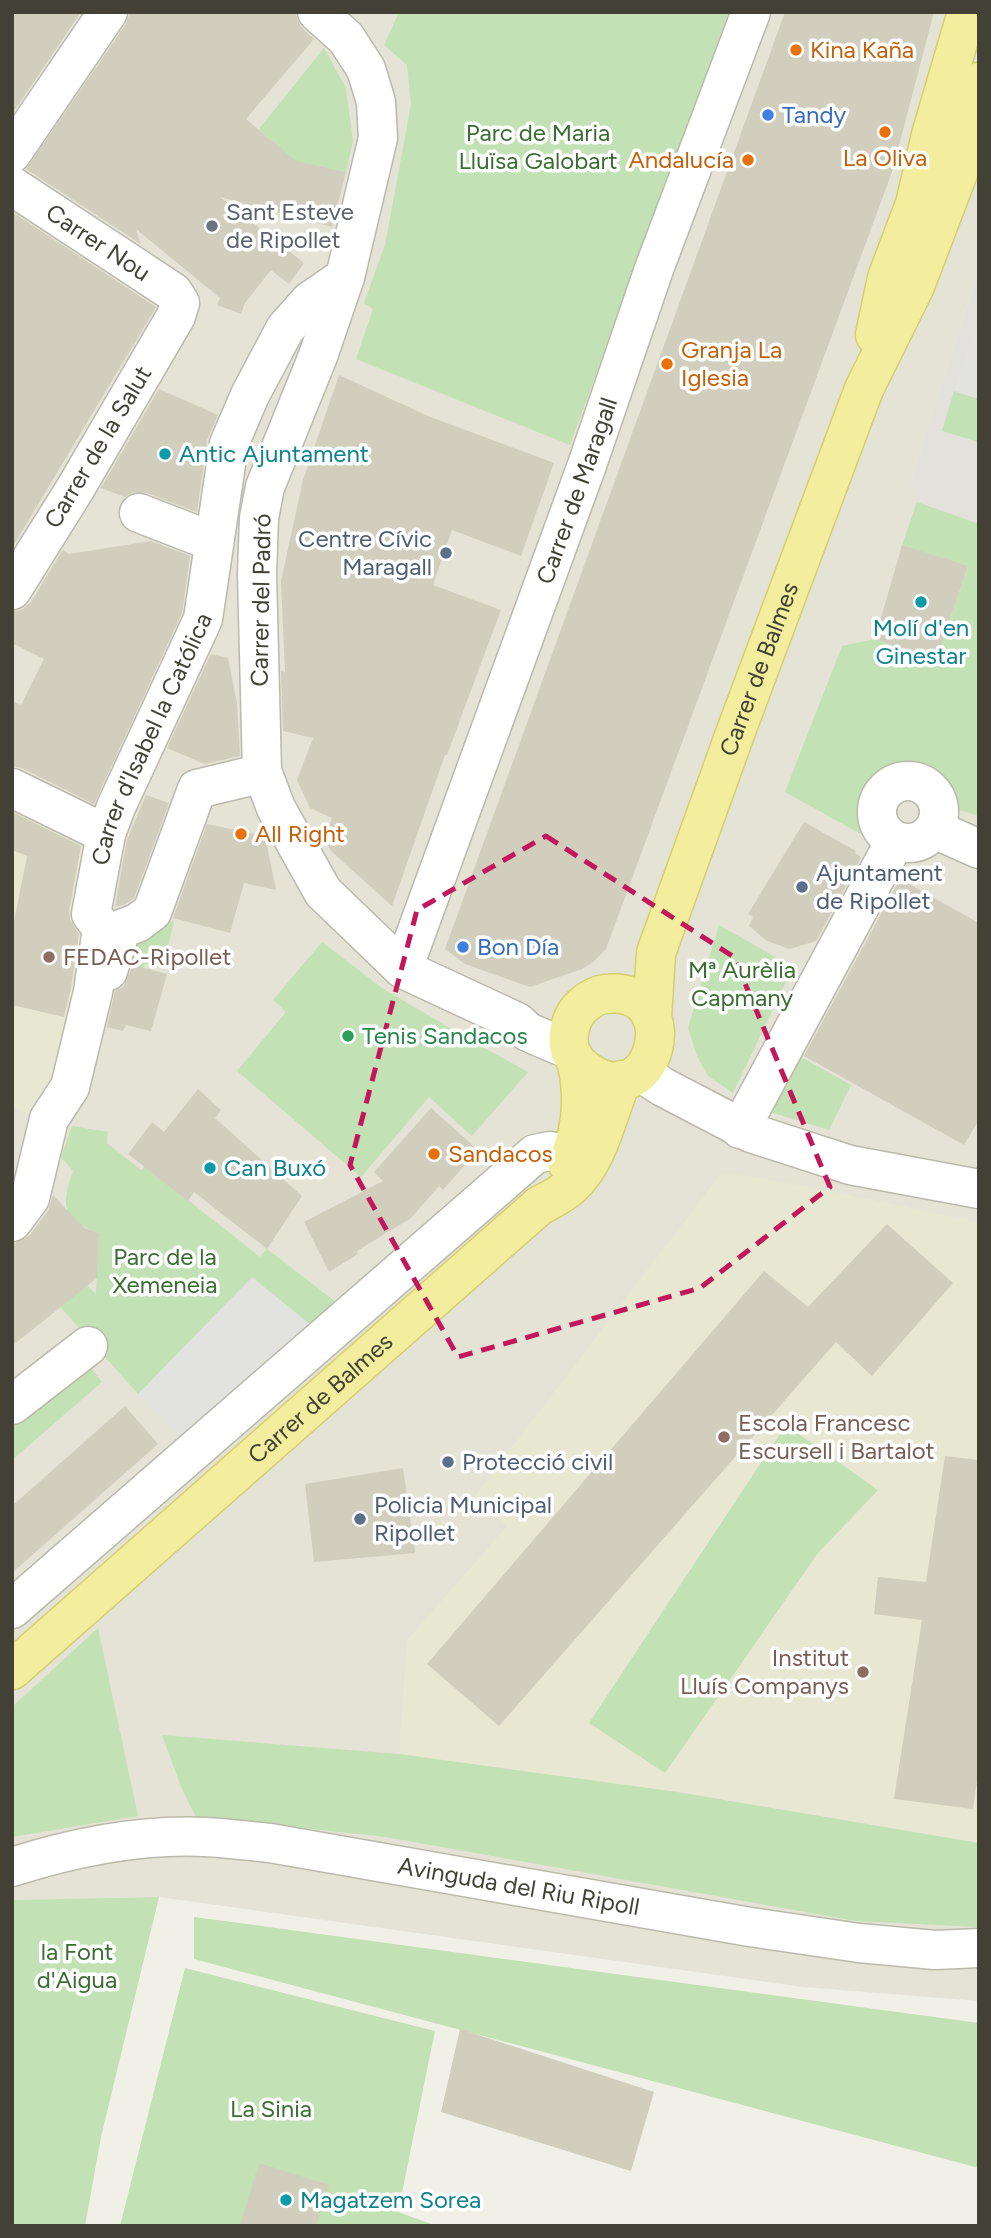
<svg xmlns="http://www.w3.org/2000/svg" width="991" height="2238" font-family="Figtree,sans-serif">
<rect width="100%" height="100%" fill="#f1f0e6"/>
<path fill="#e4e3d5" d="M12 12H979V270L910 483 979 524V2001L803 1987 159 1897 12 1900Z"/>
<path fill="#e3e1db" d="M979 270V524L917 502 910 483Z"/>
<path fill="#e8e7d2" d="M12 798 94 843 76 935 89 938 56 1086 28 1114 12 1105Z
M722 1172 805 1186 979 1222V1843L677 1792 399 1754 407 1640 507 1526 474 1497Z"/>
<path fill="#c2e1b4" d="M399 12H729L570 445 356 359 373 309 364 303 385 245 411 104 407 65 384 45Z
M324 48 346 88 353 141 346 172 304 163 300 174 280 148 259 129Z
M954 391 979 399V442L942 431Z
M917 502 979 524V816L952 808 941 785 920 771C892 775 879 781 867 808L879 844 785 792 842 646 875 639 936 660 968 567 902 545Z
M159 918 174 922 162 969 145 964 143 968 118 961Z
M719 925 793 967 733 1093 708 1076 697 1056 688 1028Z
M322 942 382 988 477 1044 528 1072 472 1136 429 1097 361 1177 237 1071 286 1012 273 1000Z
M792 1052 851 1085 829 1130 760 1109Z
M72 1126 108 1132 107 1143 141 1170 145 1166 260 1257 267 1249 336 1302 311 1325 138 1394 21 1263 43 1243 96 1294 99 1233C61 1219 61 1206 73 1171L61 1157Z
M86 1362 102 1382 12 1460V1416Z
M786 1425 878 1490 818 1553 665 1773 589 1723Z
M98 1628 138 1816 12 1837V1707Z
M162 1735 399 1754 677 1792 979 1843V1927L856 1921 386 1837 196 1817 182 1789Z
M159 1897 101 2137 85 2226H12V1900Z
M194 1917 979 2023V2168L194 1959Z
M185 1968 435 2031 398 2212 437 2226H120Z"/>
<path fill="#e2e2de" d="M979 318V399L954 391Z
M252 1277 311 1325 183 1441 138 1394Z"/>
<path fill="#d1cebd" d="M12 12H81L12 114Z
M130 12H296L297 19 302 28 314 39 246 119 296 161 346 172 332 227 220 197 304 263 289 284 271 270 245 303 241 314 217 305 220 298 136 229 141 244 26 169 126 24Z
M785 12H934L892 172 606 949 592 963 582 969 530 987 465 964 445 949Z
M12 212 156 307 12 548Z
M339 375 428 416 554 463 521 556 452 530 433 585 501 610 447 755H445L392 906 331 851 324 838 332 818 310 808 297 780 313 738 283 731 281 671 285 672 281 581 303 480Z
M159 389 218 415 207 440 197 512 147 493 135 492 125 497 101 488Z
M151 541 190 556 182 613 94 804 22 768 12 766V701L21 705 44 659 12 643V612L23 609 31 602 63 550 69 554Z
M902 545 968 566 936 660 875 639Z
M211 654 228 658 237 703 240 756 205 764 167 748Z
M146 795 169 803 134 898 126 904 115 907 127 840Z
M12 812 81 846 69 911 70 920 79 934 71 988 64 1017 12 1005V931L27 856 12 850Z
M804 822 856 851 855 853 861 857 816 941 790 949 767 941 749 926 753 917 748 914Z
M207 824 265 836 276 890 244 883 230 933 173 918Z
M900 879 979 923V1120L964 1145 804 1056Z
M133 965 167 974 151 1031 126 1025 123 1031 107 1027 115 991 123 987Z
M198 1089 221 1110 215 1118 302 1196 267 1249 194 1192 188 1201 128 1154 152 1122 164 1132Z
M431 1108 478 1150 443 1190 439 1186 411 1218 357 1251 358 1254 329 1272 304 1222 383 1181 374 1172Z
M53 1195 76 1220 85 1228 99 1233 97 1278 12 1346V1245L30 1235 48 1211Z
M887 1224 953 1283 872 1376 836 1342 499 1726 427 1664 764 1271 808 1307Z
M125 1406 158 1444 12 1573V1506Z
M945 1456 979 1460V1767L973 1809 894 1799 922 1620 874 1614 878 1577 926 1582Z
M403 1468 415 1553 314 1562 305 1484Z
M460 2029 654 2092 631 2171 441 2112Z
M259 2163 329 2185 316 2226H240Z"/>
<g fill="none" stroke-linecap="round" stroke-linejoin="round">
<defs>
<g id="minor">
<path d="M317 12 346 38 366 69 376 102 378 138 345 277 318 356 265 487 259 518 257 574 262 771 276 808 323 892 403 969 517 1022 528 1032 570 1050"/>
<path d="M12 153 108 12"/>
<path id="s1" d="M12 186 173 292 180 303 176 316 75 489 12 590"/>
<path d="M139 513 214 542"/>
<circle cx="908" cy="812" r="31"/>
<path d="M12 788 106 834"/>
<path d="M934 829 979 849"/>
<path id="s2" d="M403 969 587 465 654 269 751 12"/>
<path d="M108 971 121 929 137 923 152 912 197 789 251 776 262 771"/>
<path d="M640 1072 663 1087 751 1133 850 1165 979 1189"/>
<path d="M740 1129 895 841"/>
<path id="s3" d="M12 1222 30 1198 49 1119 70 1087 93 992 102 928 91 914 106 834 116 807 203 619 229 444 250 395 285 329 310 301 345 277"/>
<path d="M12 1405 88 1346"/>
<path d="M12 1609 535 1154 550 1151 570 1156"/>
<path id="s4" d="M12 1867C72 1848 142 1834 205 1837 226 1838 248 1841 270 1843L750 1927 859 1943 935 1950 979 1948"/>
</g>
<g id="major">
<path d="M947 133 969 91 979 82"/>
<path d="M875 335 887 278 915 204 931 135 967 12"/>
<path id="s5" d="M652 1017 656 953 736 731 864 389 915 286 979 118"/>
<path d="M567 1163C576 1144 581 1123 581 1102 581 1090 580 1076 577 1065 576 1059 572 1055 570 1050 566 1036 571 1016 582 1006 589 1000 596 995 605 994 692 983 654 1133 577 1063"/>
<path id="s6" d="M12 1670 539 1206C550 1200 563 1194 572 1185 600 1159 607 1114 622 1080"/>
</g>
</defs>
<use href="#minor" stroke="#bbb9aa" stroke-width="41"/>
<use href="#major" stroke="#d5cf70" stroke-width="41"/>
<use href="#minor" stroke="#fff" stroke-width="38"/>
<use href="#major" stroke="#f2ee9e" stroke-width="38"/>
</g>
<path fill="none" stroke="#c2185b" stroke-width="5" stroke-dasharray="14 9" stroke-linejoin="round" d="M546 836 734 957 830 1187 700 1288 458 1357 350 1165 417 910Z"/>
<g fill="#e8710a" stroke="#fff" stroke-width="2.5">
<circle cx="796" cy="50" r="7"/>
<circle cx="885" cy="132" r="7"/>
<circle cx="748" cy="160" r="7"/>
<circle cx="667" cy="364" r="7"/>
<circle cx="241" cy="834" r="7"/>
<circle cx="434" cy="1154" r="7"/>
</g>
<g fill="#3f7fe0" stroke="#fff" stroke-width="2.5">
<circle cx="768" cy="115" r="7"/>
<circle cx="463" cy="947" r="7"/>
</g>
<circle fill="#6b7280" stroke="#fff" stroke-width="2.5" cx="212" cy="226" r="7"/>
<g fill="#0f9aa8" stroke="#fff" stroke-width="2.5">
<circle cx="165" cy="454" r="7"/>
<circle cx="921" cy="602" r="7"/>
<circle cx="210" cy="1168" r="7"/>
<circle cx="286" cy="2200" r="7"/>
</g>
<g fill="#5c6f8a" stroke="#fff" stroke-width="2.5">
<circle cx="446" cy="553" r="7"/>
<circle cx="802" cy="887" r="7"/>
<circle cx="448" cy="1462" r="7"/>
<circle cx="360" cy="1519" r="7"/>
</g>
<g fill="#8d6e63" stroke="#fff" stroke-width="2.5">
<circle cx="49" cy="957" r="7"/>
<circle cx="724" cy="1437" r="7"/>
<circle cx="863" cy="1672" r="7"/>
</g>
<circle fill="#2e9e5b" stroke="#fff" stroke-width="2.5" cx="348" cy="1036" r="7"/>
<g text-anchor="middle" stroke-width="7" stroke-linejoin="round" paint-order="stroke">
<g font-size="24" fill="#c56008" stroke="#fff" text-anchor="start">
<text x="810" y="58">Kina Kaña</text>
<text x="885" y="166" text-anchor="middle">La Oliva</text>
<text x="734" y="168" text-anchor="end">Andalucía</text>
<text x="681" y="358">Granja La<tspan x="681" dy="28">Iglesia</tspan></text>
<text x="255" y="842">All Right</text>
<text x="448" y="1162">Sandacos</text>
</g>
<g font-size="24" fill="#366cbe" stroke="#fff" text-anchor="start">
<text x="782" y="123">Tandy</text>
<text x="477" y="955">Bon Día</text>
</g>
<g font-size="24" fill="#396d31" stroke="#fff">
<text x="538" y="141">Parc de Maria<tspan x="538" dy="28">Lluïsa Galobart</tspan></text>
<text x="742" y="978">Mª Aurèlia<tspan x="742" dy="28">Capmany</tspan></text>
<text x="165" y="1265">Parc de la<tspan x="165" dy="28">Xemeneia</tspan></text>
<text x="77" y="1960">la Font<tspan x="77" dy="28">d'Aigua</tspan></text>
<text x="271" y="2117">La Sinia</text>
</g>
<g font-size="24" fill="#5b616d" stroke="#fff" text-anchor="start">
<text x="226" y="220">Sant Esteve<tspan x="226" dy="28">de Ripollet</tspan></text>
</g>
<g font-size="24" fill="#434136" stroke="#fff">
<text dy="8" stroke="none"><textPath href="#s1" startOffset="103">Carrer Nou</textPath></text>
<text transform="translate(98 447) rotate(-59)" y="8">Carrer de la Salut</text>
<text dy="8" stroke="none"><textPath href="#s2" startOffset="509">Carrer de Maragall</textPath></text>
<text transform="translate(261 600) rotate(-89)" y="8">Carrer del Padró</text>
<text dy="8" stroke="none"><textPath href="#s5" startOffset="366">Carrer de Balmes</textPath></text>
<text dy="8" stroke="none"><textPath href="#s3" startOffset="516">Carrer d'Isabel la Católica</textPath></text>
<text dy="8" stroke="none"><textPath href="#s6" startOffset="411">Carrer de Balmes</textPath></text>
<text dy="8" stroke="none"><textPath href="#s4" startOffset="514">Avinguda del Riu Ripoll</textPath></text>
</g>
<g font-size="24" fill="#0d838f" stroke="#fff" text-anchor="start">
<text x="179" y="462">Antic Ajuntament</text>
<text x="921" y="636" text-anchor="middle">Molí d'en<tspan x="921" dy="28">Ginestar</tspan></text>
<text x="224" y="1176">Can Buxó</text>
<text x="300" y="2208">Magatzem Sorea</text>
</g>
<g font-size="24" fill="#4e5e75" stroke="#fff" text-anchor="start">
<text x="432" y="547" text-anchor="end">Centre Cívic<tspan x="432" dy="28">Maragall</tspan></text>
<text x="816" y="881">Ajuntament<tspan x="816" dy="28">de Ripollet</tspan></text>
<text x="462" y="1470">Protecció civil</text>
<text x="374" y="1513">Policia Municipal<tspan x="374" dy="28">Ripollet</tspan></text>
</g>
<g font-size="24" fill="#785e54" stroke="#fff" text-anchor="start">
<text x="63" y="965">FEDAC-Ripollet</text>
<text x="738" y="1431">Escola Francesc<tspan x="738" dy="28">Escursell i Bartalot</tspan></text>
<text x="849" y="1666" text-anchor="end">Institut<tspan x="849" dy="28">Lluís Companys</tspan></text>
</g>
<g font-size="24" fill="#27864d" stroke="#fff" text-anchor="start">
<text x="362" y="1044">Tenis Sandacos</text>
</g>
</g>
<rect width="991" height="2238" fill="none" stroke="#434136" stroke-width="28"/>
</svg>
